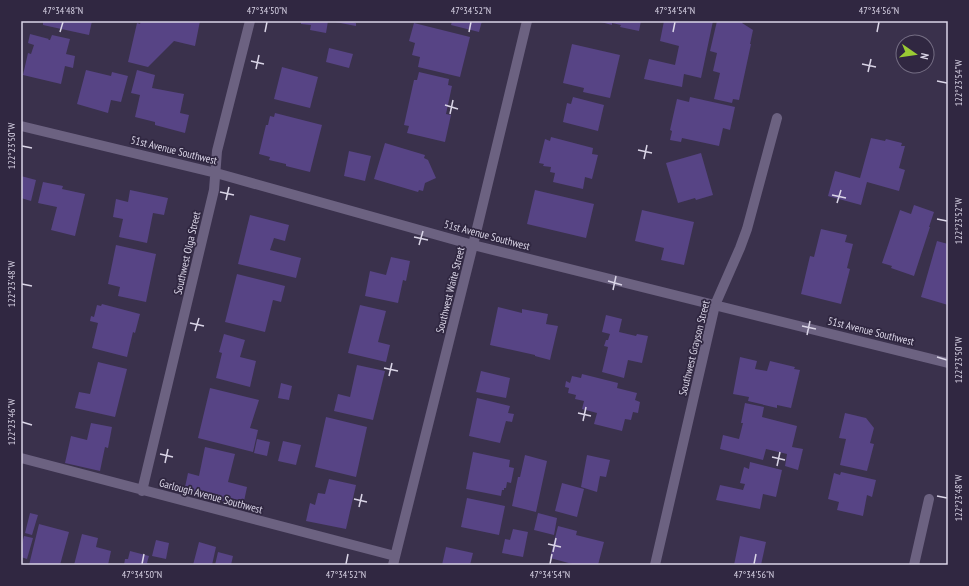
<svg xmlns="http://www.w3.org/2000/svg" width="969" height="586" font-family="'PT Sans Narrow',sans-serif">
<rect width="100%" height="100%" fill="#3a314c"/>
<path fill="#574485" d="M43 21H92L89 35 43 25Z
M141 21H200L195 46 174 41 148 67 128 62 137 23 140 24Z
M301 21H328L326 33 310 30 311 25 301 24Z
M330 21H353V22L356 23V26Z
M452 21H482L479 32 451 25Z
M597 21H641L639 31 620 27 621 25 612 23V25Z
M664 21H713L701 78 684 74 682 87 644 79 649 59 675 65 679 46 660 41Z
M717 21H743L742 23 753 30 750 44H751L739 100 733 99 732 103 714 99 720 73 713 71 717 53 710 51Z
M414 23 470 37 460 77 418 67 420 57 412 55 415 43 409 41Z
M30 34 49 39 48 40H50L52 35 70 39 66 54 75 56 73 68 65 66 61 84 23 75 28 53 31 54 34 45 28 43Z
M572 44 620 55 610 98 583 92 584 88 563 83Z
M329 48 353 54 349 68 326 62Z
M282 67 318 77 310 108 274 99Z
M86 70 111 76 112 72 128 76 121 102 111 100 108 113 77 104Z
M137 70 155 75 152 88 184 94 180 113 189 115 185 133 155 125V122L135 117 140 95 131 93Z
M419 72 449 79 448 85 452 86 446 114 451 115 445 142 407 133 409 126 404 125 414 80H417Z
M573 97 604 105 598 131 563 122 567 103 571 104Z
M690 97 735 107 730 130 723 128 719 146 682 138 681 142 670 140 672 131 670 130 677 99 689 102Z
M275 113 322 125 310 172 286 166V164L269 160 270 157 259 154 266 125H268L270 116 274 117Z
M551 137 593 148 592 154 598 155 592 179 585 177 583 189 553 182 555 173 550 172 551 167 543 166 544 164 539 163 545 139 550 141Z
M871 138 885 141 886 139 902 143 901 146H905L899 168 905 170 899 191 867 182 861 205 828 196 835 171 860 178Z
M385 143 425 155 424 158 428 160 436 178 425 183 423 191 419 190 418 192 374 179Z
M349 151 371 156 365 181 344 176Z
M701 153 713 195 696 200 695 198 678 203 666 163Z
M21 176 36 180 31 201 21 198Z
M43 182 63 186 62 189 85 194 75 236 51 230 57 207 38 203Z
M130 190 168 198 164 215 153 213 147 243 119 237 123 219 113 217 116 199 128 202Z
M535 190 594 204 586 238 527 224Z
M914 205 934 212 929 227H930L914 276 891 268 892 266 882 263 900 210 911 214Z
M642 210 694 222 684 265 661 260 664 248 635 241Z
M250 215 289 225 285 241 274 238 270 250 301 258 296 278 238 264Z
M821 229 847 235 845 242 853 244 847 268 850 269 841 304 801 294 810 256 814 257Z
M937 241 948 244V305L921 297Z
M116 245 156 254 146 302 118 296 120 287 108 284Z
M391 257 410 261 406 281 403 280 398 303 365 296 370 271 386 275Z
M237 274 285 286 281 302 273 300 265 332 225 322Z
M102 304 140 314 135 333 133 332 127 357 92 348 98 323 90 321 91 316 94 317 97 305 101 306Z
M360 305 386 311 378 342 390 345 386 362 348 353Z
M498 307 522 313V309L548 314 546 324 558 326 550 360 535 356V355L490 345Z
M606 315 622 319 619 332 636 336 637 334 648 336 642 363 628 360 624 378 602 372 608 347 604 346 606 340H608L610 334 602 332Z
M224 334 245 340 240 357 256 361 250 387 216 378 222 353 219 352Z
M740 357 757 361 755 369 767 371 770 361 795 367 794 369 800 370 791 408 777 405V408L748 401 749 397 733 394Z
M98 362 127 369 115 417 75 408 79 392 90 394Z
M357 365 385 371 373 420 334 411 338 394 350 397Z
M481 371 510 378 506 398 476 392Z
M582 374 618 383 617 388 637 393 635 400 640 402 638 413 633 412 631 420 625 419 622 431 594 424 597 413 582 409 584 401 575 399 576 395 568 393 569 388 565 387 566 381 570 383 572 376 581 378Z
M281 383 292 386 289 400 278 398Z
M210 388 259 400 250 428 258 430 253 452 198 438Z
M477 398 510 406 508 413 514 414 512 422 506 421 500 443 469 436Z
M745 403 764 407 762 417 797 426 792 447 803 449 798 470 785 466 787 454 766 449 763 460 720 449 723 435 739 439 743 423H741Z
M845 413 866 418 874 428 870 443 874 444 867 471 840 465 846 439 839 438Z
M326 417 367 427 356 477 315 467Z
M91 423 112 427 108 448 105 447 100 471 65 463 71 436 87 440Z
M257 439 270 442 267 456 254 453Z
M283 441 301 445 296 465 278 461Z
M205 447 235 454 228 482 247 487 243 506 184 492 188 473 199 476Z
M473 452 510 460 509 467 514 468 511 483 507 482 506 488H504V490H502L501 496 466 489Z
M525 455 547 461 536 512 512 506 518 477H520Z
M587 455 610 460 606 477 600 476 597 492 581 487Z
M750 462 782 470 776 497 763 494 760 509 716 500 720 485 743 490 745 484 740 483 744 467 749 469Z
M841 472 876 480 872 497 867 495 863 516 837 510 839 502 828 499 834 473 840 475Z
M329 479 356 485 346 529 306 521 310 503 315 505 318 493 325 494Z
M562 483 584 489 577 517 555 511Z
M467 498 505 506 499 535 461 527Z
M30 513 38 515 32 535 25 533Z
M538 513 557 518 554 535 534 530Z
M39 524 69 532 60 565H29Z
M558 526 577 531 576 535 604 542 598 565H576L550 558Z
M513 529 528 532 523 557 502 553 505 539 510 540Z
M82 534 98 538 96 547 111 551 108 565H74Z
M24 536 33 538 27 559 21 557V547Z
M740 536 766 542 761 565H734Z
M156 540 169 543 166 559 152 556Z
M199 542 216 547 212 565H193Z
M446 547 473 553 470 565H442Z
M130 551 149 556 147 563 153 565H124L125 559H128Z
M218 552 233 556 231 565H215Z"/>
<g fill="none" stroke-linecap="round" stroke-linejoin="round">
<path stroke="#6c6281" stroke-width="10" d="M21 126 216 173 473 245 948 363
M21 458 395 556
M142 491 214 190 217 151 250 21
M393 565 473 245 527 21
M655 565 715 305 740 248 747 229 777 118
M914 565 929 499"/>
</g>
<path fill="none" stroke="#dad5e7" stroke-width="1.5" d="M60 32 63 22M265 32 267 22M469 32 471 22M673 32 675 22M877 32 879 22M251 61 264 64M862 64 876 67M256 69 259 55M868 72 871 59M937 81 947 83M445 105 458 109M450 114 453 100M22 146 32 148M638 150 652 153M644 159 647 145M220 192 234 195M832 195 846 198M226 200 229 187M837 203 841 190M937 219 947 221M414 237 428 240M419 245 423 231M608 281 622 285M22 284 32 286M613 290 616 276M190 323 204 326M802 326 816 329M195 331 199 318M807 335 810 321M937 357 947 360M384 368 398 371M389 376 392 363M578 413 591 416M583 421 586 407M22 422 32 425M160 454 173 457M772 457 785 460M165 463 168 449M777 466 780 452M937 496 947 498M354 499 367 502M359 507 362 494M548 544 561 547M553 552 556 538M142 564 144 554M346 564 348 554M550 564 552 554M754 564 756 554"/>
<g text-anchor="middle" stroke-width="3.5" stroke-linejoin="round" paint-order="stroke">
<g font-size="11" fill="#dad5e7" stroke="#302741">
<text transform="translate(174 150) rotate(14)" y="4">51st Avenue Southwest</text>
<text transform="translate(487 235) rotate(15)" y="4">51st Avenue Southwest</text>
<text transform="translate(187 253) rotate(-77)" y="4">Southwest Olga Street</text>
<text transform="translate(450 290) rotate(-76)" y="4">Southwest Waite Street</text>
<text transform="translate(871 331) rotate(14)" y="4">51st Avenue Southwest</text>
<text transform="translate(694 348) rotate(-76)" y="4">Southwest Grayson Street</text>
<text transform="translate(211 496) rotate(15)" y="4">Garlough Avenue Southwest</text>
</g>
</g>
<rect width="969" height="586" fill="none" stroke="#302741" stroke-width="44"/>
<g transform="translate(915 54) rotate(103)"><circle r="19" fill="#302741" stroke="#746d83"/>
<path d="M0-3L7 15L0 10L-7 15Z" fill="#9acb34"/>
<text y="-6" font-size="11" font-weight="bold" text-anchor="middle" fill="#dad5e7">N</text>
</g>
<rect x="22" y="22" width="925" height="542" fill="none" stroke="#dad5e7" stroke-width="1.5"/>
<g font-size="10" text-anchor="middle" fill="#dad5e7">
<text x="63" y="14">47°34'48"N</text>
<text x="267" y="14">47°34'50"N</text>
<text x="471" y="14">47°34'52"N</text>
<text x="675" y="14">47°34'54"N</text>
<text x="879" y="14">47°34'56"N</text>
<text transform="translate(958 83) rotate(-90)" y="4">122°23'54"W</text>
<text transform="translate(11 146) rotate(-90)" y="4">122°23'50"W</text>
<text transform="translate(958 221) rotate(-90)" y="4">122°23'52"W</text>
<text transform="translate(11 284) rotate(-90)" y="4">122°23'48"W</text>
<text transform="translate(958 360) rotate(-90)" y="4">122°23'50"W</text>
<text transform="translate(11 422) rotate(-90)" y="4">122°23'46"W</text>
<text transform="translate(958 498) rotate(-90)" y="4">122°23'48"W</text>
<text x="142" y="578">47°34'50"N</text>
<text x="346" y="578">47°34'52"N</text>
<text x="550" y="578">47°34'54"N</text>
<text x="754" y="578">47°34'56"N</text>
</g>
</svg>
